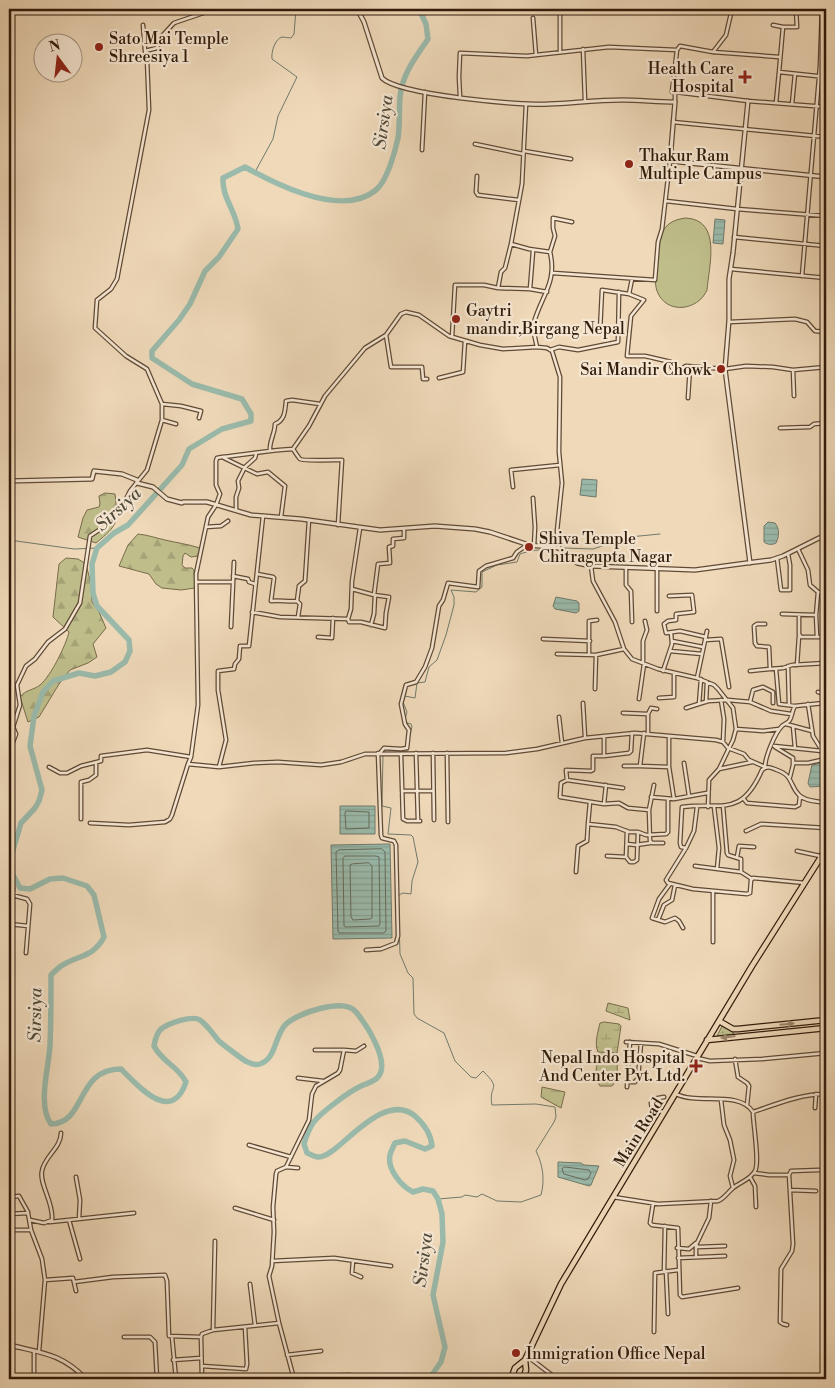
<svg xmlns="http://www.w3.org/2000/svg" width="835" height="1388" font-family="'Libre Bodoni',serif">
<defs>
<pattern id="green-dots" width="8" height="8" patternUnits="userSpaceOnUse" patternTransform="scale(1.25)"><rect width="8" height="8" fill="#bfbe8b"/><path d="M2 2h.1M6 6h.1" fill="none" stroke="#a5a377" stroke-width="1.8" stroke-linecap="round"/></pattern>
<pattern id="forest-firs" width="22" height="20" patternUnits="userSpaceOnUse" patternTransform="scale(1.25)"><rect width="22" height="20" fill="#bfbe8b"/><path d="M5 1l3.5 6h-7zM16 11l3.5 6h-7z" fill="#a5a377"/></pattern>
<pattern id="wetland-marsh" width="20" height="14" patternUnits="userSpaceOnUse" patternTransform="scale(1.25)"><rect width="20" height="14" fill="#bfbe8b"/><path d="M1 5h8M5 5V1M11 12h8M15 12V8" fill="none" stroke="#a5a377"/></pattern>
<pattern id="water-rules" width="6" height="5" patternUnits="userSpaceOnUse" patternTransform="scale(1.25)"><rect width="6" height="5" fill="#9abaab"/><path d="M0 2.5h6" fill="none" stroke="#859f92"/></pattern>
</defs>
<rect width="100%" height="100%" fill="#efd9b9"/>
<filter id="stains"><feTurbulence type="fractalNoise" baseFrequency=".004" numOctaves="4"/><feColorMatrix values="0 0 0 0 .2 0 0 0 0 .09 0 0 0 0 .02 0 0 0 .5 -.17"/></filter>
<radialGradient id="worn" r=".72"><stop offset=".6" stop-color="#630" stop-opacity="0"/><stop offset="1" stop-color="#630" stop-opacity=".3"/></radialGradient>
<path fill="url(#green-dots)" stroke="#786c4a" d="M722 1026 733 1032 734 1034 717 1036Z
M351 1373 357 1379H321L323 1374Z"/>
<path fill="url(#forest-firs)" stroke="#786c4a" d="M105 493 115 494C118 523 119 524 96 543L78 537 83 518 87 510 99 507 100 504 99 496Z
M138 534C148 535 156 538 165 540 178 543 187 544 200 548L198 556 191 557 185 553 183 556 182 565 185 568H192L194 570 195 588 181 590 162 588 156 584 149 574 119 566 128 545Z
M66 558 78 559 86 564 91 584 92 602 99 612 106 628 93 644 97 657 88 663 70 670 59 684 39 717 28 722 20 697C25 690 34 690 40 685 51 676 66 645 69 632L53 617 59 564Z"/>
<path fill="url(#wetland-marsh)" stroke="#786c4a" d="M608 1003 628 1008 630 1020 606 1011Z
M604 1022 619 1024 621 1026 617 1053 598 1052C594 1043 598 1032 600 1023Z
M599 1054 617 1055C617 1065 619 1079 612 1086H600C593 1076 597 1065 599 1054Z
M542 1087 565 1092 561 1108 541 1097Z"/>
<path fill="#bfbe8b" stroke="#786c4a" d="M686 218C722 220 709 266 707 290 698 311 666 315 657 291 654 282 656 272 657 264 659 241 658 221 686 218Z"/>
<path fill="url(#water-rules)" stroke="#707a6b" d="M715 219 725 220 723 244 713 243Z
M582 479 597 480 596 497 580 495Z
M768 522 775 523C780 529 779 537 776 543 772 545 768 545 764 542V526Z
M556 597 577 601 579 603V611L576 613 555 609 553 606Z
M822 763 826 764V786L810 787 808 783 812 765Z
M340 806H375V834H340Z
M390 844 392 938 333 939 331 845Z
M558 1162 581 1163 584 1165 599 1166 591 1185 589 1186 558 1177Z"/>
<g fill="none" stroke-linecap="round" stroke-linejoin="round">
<path stroke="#666a5a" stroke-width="1" d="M346 811 369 812V828L346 829 345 814Z
M382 849 385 852 386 931 384 933H339L338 931 336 852 339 850Z
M345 856H376L379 857 380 924 379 926 346 927 344 926 343 859Z
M369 863 372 866V918L370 919 353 920 351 917 350 865 352 864Z
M565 1167 589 1170 591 1173 588 1179 585 1180 564 1174 562 1169Z"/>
<path stroke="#707a6b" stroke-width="1" d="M255 172 273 139 278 116 297 77 272 59C271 52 275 39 282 37 285 37 288 38 291 38L294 34 296 9
M9 540 74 549 97 548
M564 548 593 549 605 545 619 538 660 534
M410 733 412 727 411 724 407 723 405 719 407 712 403 702 405 696 415 698 417 683 425 682 429 667 437 660 446 635 454 605V597L451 590 476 592 482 587V572L497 565 517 562 520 554C531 550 540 550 551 549
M384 751H408V749
M383 754 382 806 391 808 388 834 411 835 413 837 418 862 412 881 411 894 403 893 399 895
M399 921 400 954 408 973 413 978 414 1014 417 1018 444 1033 455 1061 471 1077 476 1078 483 1071C503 1091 488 1084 492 1105L536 1104 555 1107 556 1117 554 1122 536 1151C543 1165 545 1180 541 1195L521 1202 497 1201 482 1194 477 1197 465 1195 462 1197 438 1199"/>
<path stroke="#9abaab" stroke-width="5.5" d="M419 9 426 24 428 39C416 57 402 74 400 97 399 110 400 125 398 138 395 152 387 181 376 190 342 218 277 185 245 167L223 178C222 198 235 209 238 229L219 257 205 271 190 304 179 320 152 351V358L192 384 242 399 251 414V421L222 429 189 449 182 465 128 525 114 533 97 548 92 564 93 593 97 606 129 640 130 651 125 662 111 672 95 676 79 673 53 681 43 692 34 716 30 746 42 790 39 801 35 808 21 823 11 857V871L20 888 30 889 50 879 63 878 87 886 94 895 104 937C93 958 77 955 61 966 57 969 54 972 51 975 51 998 51 1021 50 1045 49 1067 37 1105 51 1124 87 1123 75 1069 121 1069 140 1088 172 1124 186 1082 179 1067 161 1061 154 1046 155 1040 157 1033 161 1029 169 1023 192 1015 200 1020 207 1025 213 1034 218 1040 223 1045 228 1048 233 1052 240 1057 251 1067 260 1064 277 1058 274 1036 286 1024 298 1013 344 997 356 1012 366 1024 391 1062 378 1077 374 1082 367 1083 361 1086 350 1091 320 1113 313 1123 309 1129 306 1137 304 1144L307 1153C310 1154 315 1157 318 1157 327 1157 336 1148 342 1143 360 1128 391 1096 415 1116 425 1125 431 1134 432 1146L425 1149 405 1141 395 1143C393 1147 391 1151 390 1155 387 1169 401 1186 413 1192L423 1189 433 1191 438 1199 442 1214 443 1242 433 1295 445 1347 441 1362 429 1379"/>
<defs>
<path id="minor" d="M560 9V52
M533 18 536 55
M773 25 783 27H797L796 9
M783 27 779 72 826 77
M583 49 585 101
M145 51 157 48 162 36 174 23 215 9
M713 52 726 35 732 9
M675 92 748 101 826 107
M460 97 459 77 460 53 527 56 609 47 677 50 680 46 713 52 779 57
M675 102V92H672L677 50
M776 103 779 72
M792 104 795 74
M673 122 826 137
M475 144 523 154
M422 150 425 92
M524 151 571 159
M477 176 476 192 478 195 519 200
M666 201 737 209 826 216
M734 237 826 246
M511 244 529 249 550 252C557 281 543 294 535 319 532 328 535 338 537 347
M550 252 555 236 553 228V218L572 222
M731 269 826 278
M553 273 655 280 658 242 662 229 670 161
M802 276 820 66 822 9
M498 288 501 272 505 268 511 244 522 184 526 104
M530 289 533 251
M629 294 644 300 631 316 627 356H645L671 362 672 368 681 369 686 366 725 369 746 366 773 367 793 370 826 367
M729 322 795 319 807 322 815 331 826 332
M600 331 602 290 629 294 632 279
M386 335 391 367H422L423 379H427
M452 337 455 285H484L498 288 530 289 547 292
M550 350 559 347 578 350 618 342 619 292
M793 370 794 396
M439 378 463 372 465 341
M688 398 690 367
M162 404 181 406 201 411 199 418
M162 420 176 424
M780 428 810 427 814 424 826 423
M293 449C295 452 298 457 300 459 302 461 336 460 342 460L338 525
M270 451C269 441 275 434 275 424 285 420 285 411 286 401L292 400 320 404
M224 458 257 474 268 472 285 486 281 517
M513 487 511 470 560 465
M533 498 535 527 534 546
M236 510V497L239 488 238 481 245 467 255 458 256 454
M206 527 221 526 228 521
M559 548 557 531 562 483 559 452 560 377 552 351 547 348 537 347 503 349 480 345 449 336 419 315 406 312 401 314 386 335 365 348 325 396 309 426 293 449C269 450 246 455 222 457L217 458 216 461V485L220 494 216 505 208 517 196 574 198 705 191 757 188 764 219 767 254 763 278 762 321 765 341 762 365 754 506 753 537 749 585 738 635 733 716 740 723 742 728 748 744 754 749 760 765 767C765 757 775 733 782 726 783 725 789 722 789 721 792 718 792 710 795 706L824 703 826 694
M798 549 808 570 810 585 818 592
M777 558 781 590H790V565L788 554
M591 566 593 581 615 622 624 649 632 659 658 669 697 678 714 685 718 689 733 708 736 729 733 740 719 769 709 780 708 807
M626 568V585L631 591 632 622
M657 568V611
M257 574 273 577 274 578 271 601C281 600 288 602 297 601
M233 576 248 579 249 582 255 584
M197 582H233
M352 589 374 595
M669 596 692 595 694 612 676 614V620L668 621 664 624 666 633 680 631 706 637
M252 612 280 617 348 619 349 622H361L385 628 386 613 389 597 374 595 378 564 390 563 389 547 393 546V539L404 538V529
M782 614 816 615
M799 616V634L801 637H826
M298 617 300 604 297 601 299 586 305 581 309 520
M348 619 351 609 352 581 360 528
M765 624H757L754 626 755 643 757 646 769 647 770 669 783 668 792 665 826 663
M371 625 374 614 375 595
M231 627 234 562
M318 637 332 638 333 618
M817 637 816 615 818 592 826 593
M543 639 590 641
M705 640 721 639 729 687
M672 641 703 647
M670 651 702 654
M589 653V621L597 620
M557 654 596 655 624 649
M643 663V641L647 630 645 621
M797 665 799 636
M788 666 789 705
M776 669 779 704
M663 671 672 644 671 633
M750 671 770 669
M697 678 707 631
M595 689 596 655
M818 692 826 694
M659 698 674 697V673
M639 699 644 664
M721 700 724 719 723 742
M706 702 707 682
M750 702 753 690 763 687 773 692V703
M583 703 585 737
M699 704 701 679
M779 704 795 706
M808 704 813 736 826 757
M686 708 708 701 728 700 750 702 771 711 791 714
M623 713 648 714V734
M648 714 651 708 657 709
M559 717 562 743
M786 724 812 731
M793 726 795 748
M736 729 763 731 779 729
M9 732 13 727 20 705 17 685 26 666 35 659 48 642 65 629 80 603 90 536 111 522 122 507 130 491 147 470 162 420V404L147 369 126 356 95 328 97 300 111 289 117 279 149 110 147 59 145 51 143 25
M644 733 640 766 669 767
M604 736V756H593V770L591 771 566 770 567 780 561 783 560 797 604 804 619 803 628 808 649 810
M669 736V767L674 799
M774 746 822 751
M775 747 793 758V765L790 777
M9 753 16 734 13 727
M380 753 384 748 401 749 407 748 409 730 405 724 401 704 406 685 416 682 425 667 432 648 439 606 443 600 448 583 478 587 479 571 486 566 513 558 517 552 527 545
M416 753 418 821
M433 753 434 820
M447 753 448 822
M401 754 403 819 407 821H420
M9 755V771
M604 756 629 753 631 751 632 733
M684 763 689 796
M793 763H808L826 759
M624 766H640
M49 767 60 773H67L81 766 101 761V756L147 750 191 757
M219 767 226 740 218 690V671L234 669 235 664 239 659 240 646H249L263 516
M719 769 752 762
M567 780 623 788
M654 785 649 810 650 841 652 843H663
M402 791H433
M651 797 674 799 707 793
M743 798 747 803 795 807 799 805 800 796
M604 804 606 785
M723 806 727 853 728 855 741 859V872
M697 807 694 831 686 848 666 880 668 883 693 889 747 894 750 893 751 880 753 878 805 883
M714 807 719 848 717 869
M81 819V782L89 780 96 775V763
M90 823 129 825 165 822 170 819 172 815 188 764
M588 824 590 802
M627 831 626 857 630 862H634L637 860 638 832
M746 831 761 824 826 828
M627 844 636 845 650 843
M686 848 681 847 680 843 682 807C722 802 741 818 762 770 767 766 770 767 777 770 794 776 789 785 799 795 806 802 818 801 826 803
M797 851 820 856
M607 856 626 857
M737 857 739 846 754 847
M695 866 741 872 752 879
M576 872 578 846 587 841 588 824 616 827 629 832H638L646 835 666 834 668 832V799
M9 879 12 883 13 888 9 924 28 926
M670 884 659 899 652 918 665 922 675 918 679 921 683 928
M713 891V942
M12 895 27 899 30 904 26 953
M658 920 664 905 672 900 675 885
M366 950 381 949 396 943 398 936 396 845 394 841 382 838 381 835 378 753
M626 1042 659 1044 697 1056
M315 1050H344
M697 1058 710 1061 762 1059 826 1053
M735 1059 738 1077 747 1083 749 1086 747 1105
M298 1078 323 1081
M628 1082H635L638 1078 641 1043
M627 1087 630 1042
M664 1097 653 1099 651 1103 652 1110 664 1112
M721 1100 724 1125 730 1140 734 1160 730 1176 733 1188
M815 1108 816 1094
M753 1112C777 1104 800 1094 826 1094
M249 1145 291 1157
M286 1167 309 1120 312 1094 316 1086 338 1073 340 1070 344 1050 356 1051 364 1046
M754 1173 769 1175H789
M76 1177 80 1200 79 1219
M750 1177 755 1186 756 1207
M790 1190 816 1191
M9 1197 19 1196 28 1212
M613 1197 658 1204 718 1201C725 1198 728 1192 733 1188 740 1182 750 1180 755 1171 760 1163 753 1124 753 1112 739 1090 698 1105 676 1094
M711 1201 709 1218 696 1245 698 1247 725 1246
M653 1204 650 1223 652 1225 678 1228 680 1295 682 1297 738 1288
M235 1208 274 1220
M9 1214 28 1213 31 1230 42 1259 45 1280 39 1351
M30 1220 44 1223 52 1220C54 1203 39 1184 42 1171 44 1157 61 1148 61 1133
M69 1220 80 1259
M50 1222 134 1213
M9 1230H31
M677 1248 689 1249 696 1243
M696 1257V1245
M678 1258 725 1256
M272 1261 334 1258 391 1266
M353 1261 352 1273 361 1277
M666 1271 668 1314
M664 1272 665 1226
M45 1280 73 1278 76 1291
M74 1282 113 1277 165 1275 167 1281 169 1336 201 1337
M250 1284 255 1325
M279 1323 294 1379
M787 1325 783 1324 780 1322 781 1269 792 1251 793 1244 789 1175 791 1171 819 1170
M213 1330 215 1241
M654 1332 655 1273 678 1270
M124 1337H150L155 1342 157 1379
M172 1337 176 1379
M34 1351V1379
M287 1355 321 1351
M527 1356 557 1379
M173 1360 201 1358
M202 1366 246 1369 247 1364 245 1327
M202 1379 201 1337 202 1334 213 1330 279 1323 269 1276 272 1266 274 1232 273 1207 276 1174 277 1171 286 1167 298 1168"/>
<path id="tertiary" d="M357 9 364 22 382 78C399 95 522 106 549 104 573 103 597 100 622 100 639 100 657 102 675 102L670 161 826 177
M748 101 733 253 729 279V320L725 369 750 563
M9 481 92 479 94 471 122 474 137 480V483L153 487 167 499 182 503 183 502H207L251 515 301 519 380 530 435 526 475 529 490 532 529 545 559 548 577 563 591 566 695 570 747 563 771 560 783 556 819 538 826 537
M9 1345C41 1353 61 1353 86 1379"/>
<path id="primary" d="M719 1021 733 1029H738L826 1020
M707 1040 826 1028
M511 1379 515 1368 525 1360 561 1284 752 966 826 849
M523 1379 526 1370 525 1360"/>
</defs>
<use href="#minor" stroke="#604a36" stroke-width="5"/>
<use href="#tertiary" stroke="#604a36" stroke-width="5.5"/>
<use href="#primary" stroke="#311b0a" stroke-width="7"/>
<use href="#minor" stroke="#f5e6d2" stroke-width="2.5"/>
<use href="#tertiary" stroke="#f5e6d2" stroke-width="3"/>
<use href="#primary" stroke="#efd9b9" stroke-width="4.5"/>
</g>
<defs><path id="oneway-solid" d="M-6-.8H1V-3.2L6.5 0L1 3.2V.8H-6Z" transform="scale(1.25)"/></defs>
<g fill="#9a846a">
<use href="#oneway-solid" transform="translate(787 1024) rotate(-5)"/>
<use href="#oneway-solid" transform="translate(728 1037) rotate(173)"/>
</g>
<g fill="#8f2418" stroke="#f5e6d2" stroke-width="2">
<circle cx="99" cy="47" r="5"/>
<path d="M742.5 69.5h5v5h5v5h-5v5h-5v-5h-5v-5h5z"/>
<circle cx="629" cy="164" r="5"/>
<circle cx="456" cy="319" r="5"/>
<circle cx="721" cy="369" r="5"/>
<circle cx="529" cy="547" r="5"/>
<path d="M693.5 1058.5h5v5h5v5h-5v5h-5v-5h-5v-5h5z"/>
<circle cx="516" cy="1353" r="5"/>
</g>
<g text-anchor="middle" stroke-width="4.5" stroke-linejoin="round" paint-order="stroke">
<g font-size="16" fill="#311b0a" stroke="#f5e6d2" text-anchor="start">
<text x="109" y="44">Sato Mai Temple<tspan x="109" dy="18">Shreesiya 1</tspan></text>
<text x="734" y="74" text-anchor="end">Health Care<tspan x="734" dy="18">Hospital</tspan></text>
<text x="639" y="161">Thakur Ram<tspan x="639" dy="18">Multiple Campus</tspan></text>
<text x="466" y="316">Gaytri<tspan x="466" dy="18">mandir,Birgang Nepal</tspan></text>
<text x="711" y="375" text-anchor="end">Sai Mandir Chowk</text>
<text x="539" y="544">Shiva Temple<tspan x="539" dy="18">Chitragupta Nagar</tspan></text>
<text x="685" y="1063" text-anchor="end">Nepal Indo Hospital<tspan x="685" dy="18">And Center Pvt. Ltd.</tspan></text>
<text x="526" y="1359">Inmigration Office Nepal</text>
</g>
<g font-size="16" fill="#311b0a" stroke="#f5e6d2">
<text transform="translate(638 1132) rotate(-58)" y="6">Main Road</text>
</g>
<g font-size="18" font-style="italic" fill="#504b3a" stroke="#f5e6d2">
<text transform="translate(383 122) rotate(-82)" y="6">Sirsiya</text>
<text transform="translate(118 509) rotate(-43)" y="6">Sirsiya</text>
<text transform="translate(35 1015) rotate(-89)" y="6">Sirsiya</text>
<text transform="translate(423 1260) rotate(-83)" y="6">Sirsiya</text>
</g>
</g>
<rect width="835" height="1388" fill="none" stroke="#efd9b9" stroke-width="30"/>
<rect x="10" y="10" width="815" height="1368" fill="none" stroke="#311b0a" stroke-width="2.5"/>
<rect x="15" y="15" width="805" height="1358" fill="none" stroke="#311b0a"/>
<g transform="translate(58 58) rotate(345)"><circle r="24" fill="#f5e6d2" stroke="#a79582"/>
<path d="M0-4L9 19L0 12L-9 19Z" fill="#8f2418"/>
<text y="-8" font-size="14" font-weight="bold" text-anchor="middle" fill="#311b0a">N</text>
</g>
<rect width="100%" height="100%" filter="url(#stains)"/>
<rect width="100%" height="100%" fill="url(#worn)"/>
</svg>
